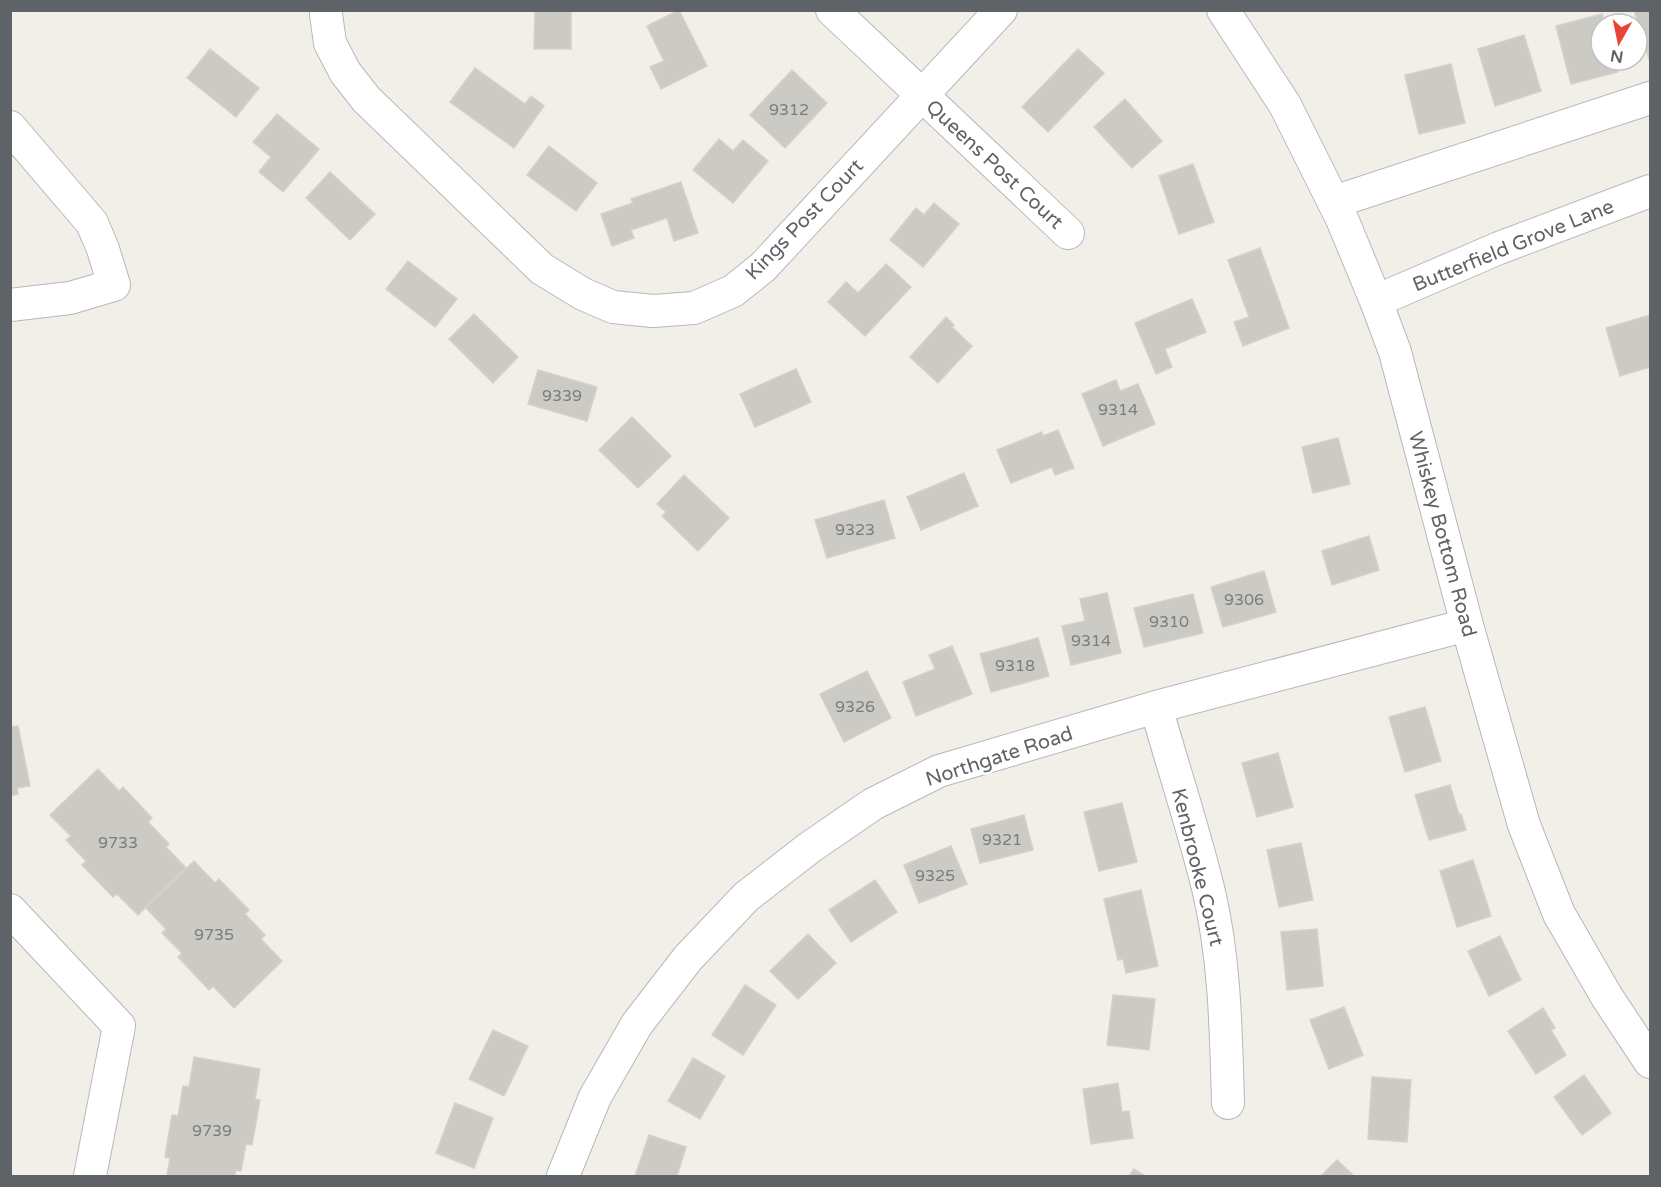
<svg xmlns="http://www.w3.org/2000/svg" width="1661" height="1187" font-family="'Varela Round',sans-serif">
<rect width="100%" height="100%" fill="#f1efe8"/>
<path fill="#cccac5" stroke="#d6d1c6" stroke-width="1.5" d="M535 10H571V49H534Z
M679 10 707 66 661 89 650 67 664 61 647 26Z
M1634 10H1650V58L1649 59Z
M1602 14 1605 24H1601V60H1615L1618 72 1571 84 1556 26Z
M1524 35 1541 91 1495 106 1478 49Z
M210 49 259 88 236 117 187 78Z
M1078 49 1104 73 1048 132 1022 107Z
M1451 64 1465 123 1419 134 1405 75Z
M475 68 525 104 531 96 544 106 514 148 450 102Z
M792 70 827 103 785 148 750 115Z
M1125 99 1162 141 1132 168 1094 127Z
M277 114 319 149 283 192 259 172 271 157 253 142Z
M719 139 733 151 743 140 768 161 733 203 693 170Z
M549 146 597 183 576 211 527 175Z
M1193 164 1214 222 1179 234 1159 176Z
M330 172 375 214 350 240 306 198Z
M681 182 698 233 674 241 667 218 631 230 634 238 612 246 601 214 633 203 631 199Z
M934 203 959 224 923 267 890 240 916 208 924 215Z
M1260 248 1289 328 1243 346 1234 322 1249 317 1228 260Z
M408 261 457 299 435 327 386 289Z
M886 264 911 287 865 336 828 302 846 282 858 293Z
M1192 299 1206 332 1165 349 1172 367 1156 374 1135 323Z
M474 314 518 357 493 383 449 339Z
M1650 315V367L1620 376 1606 328Z
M946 317 954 325 952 327 972 346 938 383 910 357Z
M796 369 811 402 755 427 740 394Z
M538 370 597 387 587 421 528 404Z
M1116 380 1120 391 1138 384 1155 424 1103 446 1082 394Z
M632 417 671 456 638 488 599 450Z
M1058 430 1074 468 1055 475 1052 467 1011 483 997 450 1042 432 1043 436Z
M1338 438 1350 484 1313 493 1302 447Z
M964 473 978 506 921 530 907 497Z
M684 475 729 518 698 551 662 516 666 512 657 504Z
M884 500 895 538 827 558 815 520Z
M1369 536 1379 570 1332 585 1322 551Z
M1264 571 1276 612 1223 627 1211 587Z
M1107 593 1121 653 1071 665 1062 626 1085 621 1080 599Z
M1193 594 1203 633 1144 647 1134 608Z
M1038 638 1049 676 991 692 980 654Z
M952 646 972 694 916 716 903 682 935 669 929 655Z
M867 671 891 718 844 742 820 694Z
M1425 707 1441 761 1405 772 1389 717Z
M18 726 30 786 17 788 18 794 10 796V727Z
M1278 753 1293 807 1257 817 1242 763Z
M98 769 119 791 123 787 152 818 148 822 169 844 166 847 186 868 138 915 117 894 113 897 82 865 86 861 66 840 71 836 50 815Z
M1450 785 1459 815 1461 814 1466 830 1429 840 1415 795Z
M1122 803 1137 862 1099 871 1084 812Z
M1024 815 1033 850 980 863 971 829Z
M1301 843 1313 900 1279 907 1267 850Z
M951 846 967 884 919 903 904 865Z
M1473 860 1491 916 1457 927 1440 871Z
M194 861 215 883 219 879 249 910 245 914 265 935 261 939 282 961 234 1008 213 986 209 990 178 957 182 953 162 933 166 929 146 908Z
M875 880 897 912 851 942 829 910Z
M1141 890 1158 966 1126 973 1123 959 1118 960 1104 899Z
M1317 929 1323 986 1287 990 1281 932Z
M808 934 836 963 798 999 770 971Z
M1500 936 1521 980 1489 996 1468 951Z
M745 985 776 1005 743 1055 712 1035Z
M1113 995 1155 999 1149 1050 1107 1045Z
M1344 1007 1363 1055 1329 1069 1310 1020Z
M1543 1008 1555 1028 1551 1030 1566 1055 1536 1074 1508 1031Z
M493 1030 528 1046 504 1096 469 1079Z
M194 1057 260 1069 255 1099 260 1100 252 1145 246 1144 241 1171 236 1170 235 1176H167L170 1158 165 1157 172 1115 178 1116 183 1086 189 1087Z
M693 1058 725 1076 700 1119 668 1101Z
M1584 1075 1611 1113 1582 1135 1554 1097Z
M1372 1077 1411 1080 1407 1142 1368 1139Z
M1118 1083 1122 1112 1129 1111 1133 1138 1091 1144 1083 1089Z
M455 1103 493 1118 474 1168 436 1153Z
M649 1135 686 1147 677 1176H635Z
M1337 1160 1354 1176H1321Z
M1134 1169 1145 1176H1129Z"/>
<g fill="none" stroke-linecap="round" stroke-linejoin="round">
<defs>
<path id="minor" d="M832 10 1068 233
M1223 10 1285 105 1342 219 1376 301 1395 352 1467 625 1524 825 1559 914 1607 997 1650 1062
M326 14 330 43 345 72 366 99 542 269 583 294 613 307 653 311 694 308 733 291 763 267 1001 10
M10 127 92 223 103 249 114 285 70 298 10 305
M1334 202 1650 98
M1376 301 1499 248 1650 191
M1156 707C1173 767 1193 827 1208 888 1225 958 1226 1031 1228 1103
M10 910 119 1026 90 1176
M563 1176 595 1097 637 1024 688 958 746 897 809 848 873 804 939 771 1156 707 1467 625"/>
</defs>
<use href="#minor" stroke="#b5b8bc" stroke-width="34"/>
<use href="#minor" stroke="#fff" stroke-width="32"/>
</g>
<g text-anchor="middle" stroke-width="5" stroke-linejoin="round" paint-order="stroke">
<g font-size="16" fill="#7a7d7f">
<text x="789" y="115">9312</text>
<text x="562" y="401">9339</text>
<text x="1118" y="415">9314</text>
<text x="855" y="535">9323</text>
<text x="1244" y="605">9306</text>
<text x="1169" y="627">9310</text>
<text x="1091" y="646">9314</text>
<text x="1015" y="671">9318</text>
<text x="855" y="712">9326</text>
<text x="1002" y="845">9321</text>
<text x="118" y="848">9733</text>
<text x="935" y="881">9325</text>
<text x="214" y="940">9735</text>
<text x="212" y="1136">9739</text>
</g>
<g font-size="20" fill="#5f6368" stroke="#fff">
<text transform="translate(995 164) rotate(43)" y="7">Queens Post Court</text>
<text transform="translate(804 219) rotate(-46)" y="7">Kings Post Court</text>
<text transform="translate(1513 245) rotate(-22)" y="7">Butterfield Grove Lane</text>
<text transform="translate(1443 534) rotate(75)" y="7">Whiskey Bottom Road</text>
<text transform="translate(999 756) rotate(-18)" y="7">Northgate Road</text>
<text transform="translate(1198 867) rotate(76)" y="7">Kenbrooke Court</text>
</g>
</g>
<rect width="1661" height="1187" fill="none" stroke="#5f6368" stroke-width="24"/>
<g transform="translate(1619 42) rotate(189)"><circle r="28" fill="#ffffff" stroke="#bfc1c3" stroke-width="1.5"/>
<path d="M0-4.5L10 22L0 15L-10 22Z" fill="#ea4335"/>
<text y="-9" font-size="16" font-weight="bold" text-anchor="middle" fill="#5f6368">N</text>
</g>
</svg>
